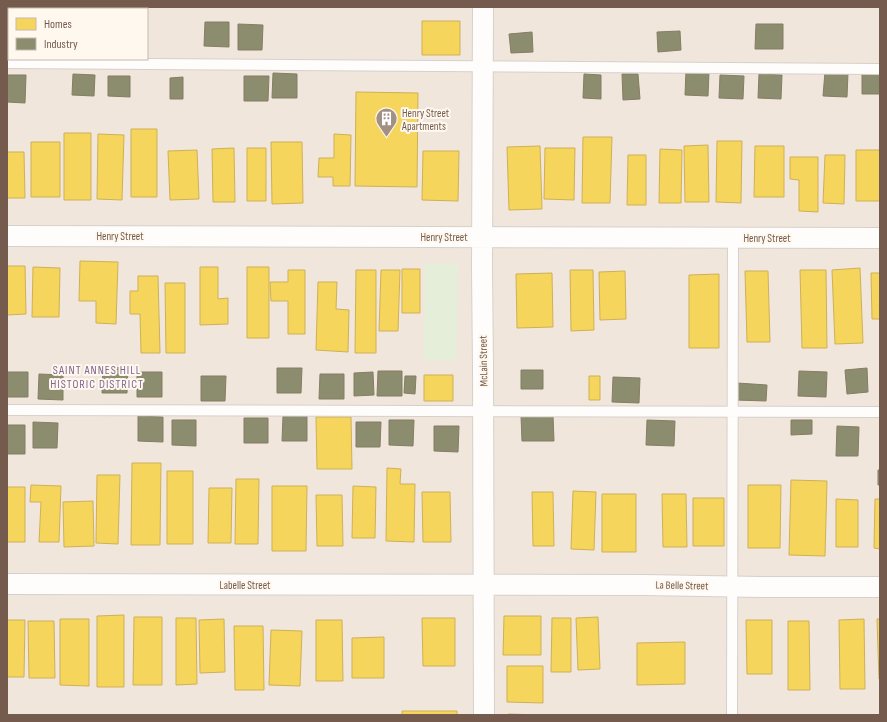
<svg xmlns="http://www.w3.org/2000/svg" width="887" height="722" font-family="'Sofia Sans Condensed',sans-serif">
<rect width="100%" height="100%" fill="#f7f3ed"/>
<path fill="#f0e6db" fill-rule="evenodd" d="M7 7H880V715H7ZM9 9H147V59H9Z"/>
<path fill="#e4eed8" d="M425 263 458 264 456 361 424 360Z"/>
<path fill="#f6d55c" stroke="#cfb058" d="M422 21H460V55H422Z
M356 92 418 93 417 187 355 186Z
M131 129H157V197H131Z
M64 133H91V200H64Z
M98 134 124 135 122 200 97 199Z
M334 134 351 135 350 186H333V177H318L319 158H334Z
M583 137H612L610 203H582Z
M717 141H742L741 203 716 202Z
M31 142H60V197H31Z
M271 142H302L303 203 272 204Z
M708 145 709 202H685L684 146Z
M540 146 542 209 509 210 507 147Z
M755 146H784V197H754Z
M234 148 235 202H213L212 149Z
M247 148H266V201H247Z
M545 148H575L574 200 544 199Z
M660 149 682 150 681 203H659Z
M197 150 199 199 170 200 168 151Z
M856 150H880V201H856Z
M423 151H459L458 201 422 200Z
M7 152H24L25 198H7Z
M628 155H646V205H627Z
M825 155H845L844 204 823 203Z
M790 157H818V212L799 211V180L790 179Z
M80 261 118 262 116 324 96 323V301H79Z
M7 266H25L26 314 7 315Z
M33 267 60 268 59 317H32Z
M200 267H218V299L228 298V324L200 325Z
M247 267H269V338H247Z
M860 268 863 343 835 344 832 270Z
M402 269H420V313H402Z
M288 270H305V334H288V301H271L270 282H288Z
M356 270H376V353H355Z
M381 270H400L398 331H379Z
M570 270H593L594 330 571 331Z
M800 270H826L827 348H802Z
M625 271 626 319 600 320 599 272Z
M745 271H768L770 342H747Z
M552 273 553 327 517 328 516 274Z
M871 273H880V319H872Z
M719 274V348H689V275Z
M138 276H158L160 353H141L140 314H130V291H138Z
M318 282H337L336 309 349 310 348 352 316 350Z
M165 283H185V353H166Z
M424 375H453V401H424Z
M589 376H600V400H589Z
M316 417H351L352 469H317Z
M132 463H161L160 545H131Z
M387 468 401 469 400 484H415L414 542 386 541Z
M167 471H193V544H167Z
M97 475H120L118 544 96 543Z
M236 479H259L258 544H235Z
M791 480 827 481 825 556 789 555Z
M31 485 61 486 59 542H39L41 502H30Z
M748 485H781L780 548H748Z
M272 486H307L306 551H272Z
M353 486 376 487 375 538H352Z
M7 487H25V542H7Z
M209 488H232L231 543H208Z
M573 491 596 492 594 550 571 549Z
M422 492H450L451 542H423Z
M532 492H553L554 546H533Z
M602 494H636V552H602Z
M662 494H686L687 547H663Z
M316 495H342L343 546H317Z
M693 498H724V546H693Z
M836 499 858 500V547H836Z
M875 499H880V549L874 548Z
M93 501 94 546 64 547 63 502Z
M124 615V687H97V616Z
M504 616H541V655H503Z
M134 617H162V685H133Z
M598 617 600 669 578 670 576 618Z
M176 618H196L197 684 176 685Z
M422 618H455V666H423Z
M552 618H571V672H551Z
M60 619H89V686L60 685Z
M224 619 225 672 200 673 199 620Z
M864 619 865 689H840L839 620Z
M877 619H880V679H879Z
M7 620H25L24 677H7Z
M316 620H342L343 681H316Z
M746 620H772V674H747Z
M28 621H54L55 678H29Z
M788 621H809L810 690H788Z
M234 626H263L264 690H235Z
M271 630 302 631 300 686 269 685Z
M384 637V678H352V638Z
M685 642V684L637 685V643Z
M507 666H543V703L507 702Z
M402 711H457V715H402Z
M508 714 541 715H508Z"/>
<path fill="#8c8c6e" stroke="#857d64" d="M205 22H229V47L204 46Z
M238 24 263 25 262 50H238Z
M756 24H783V49H755Z
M680 31 681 50 658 52 657 32Z
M532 32 533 52 511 53 509 34Z
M686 71 709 72 708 96 685 95Z
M825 72 848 73 847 97 823 96Z
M273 73 297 74V98H272Z
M73 74 95 75 94 96 72 95Z
M584 74 601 75V99L583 98Z
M622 74H638L640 99 623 100Z
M759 74 782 75 781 99 758 98Z
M862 74H880V94H862Z
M7 75H26L25 103 7 102Z
M720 75 744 76 743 99 719 98Z
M108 76H130V97L108 96Z
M244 76H269L268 101H244Z
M183 77V99H170V78Z
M103 367 128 368 127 393H102Z
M277 368H302L301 393H277Z
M867 368 868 392 847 394 845 370Z
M521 370H543V389H521Z
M378 371H402V396H377Z
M799 371 827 372 826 397 798 396Z
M7 372H28V397H7Z
M137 372H162V397H137Z
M373 372 374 395 354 396V373Z
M39 374 63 375V400L38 399Z
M320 374H344V399H319Z
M201 376H226L225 401H201Z
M405 376H416L415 394 404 393Z
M613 377 640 378 639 403 612 402Z
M737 383 767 385 766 401 735 400Z
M553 415 554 441H522L521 416Z
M138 416 163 417V442L138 441Z
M283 416H307V441H282Z
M244 418H268V443H244Z
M172 420H196V446L172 445Z
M389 420H414L413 446 389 445Z
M647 420 675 421 674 446 646 445Z
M791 420H812V434L791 435Z
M33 422 58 423 57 448H33Z
M356 422H381L380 447H356Z
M7 425H25V454H7Z
M434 426H459L458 452 434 451Z
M837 426 859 427 858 456H836Z
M878 470H880V485H878Z"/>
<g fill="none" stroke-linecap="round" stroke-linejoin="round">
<defs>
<path id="service" d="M7 63 880 69
M7 410 880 412
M732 715 733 238"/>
<path id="minor" d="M483 7 482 269 483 368 484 715
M7 236 880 238
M7 584 643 585 762 587H880"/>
</defs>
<use href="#service" stroke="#d6d0cb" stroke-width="12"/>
<use href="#minor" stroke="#d6d0cb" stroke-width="22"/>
<use href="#service" stroke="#fefdfc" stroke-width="10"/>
<use href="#minor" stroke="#fefdfc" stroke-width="20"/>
</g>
<defs>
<symbol id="building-pin" viewBox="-11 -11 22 30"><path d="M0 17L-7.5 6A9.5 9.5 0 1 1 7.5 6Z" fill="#a29085" stroke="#fef8ef"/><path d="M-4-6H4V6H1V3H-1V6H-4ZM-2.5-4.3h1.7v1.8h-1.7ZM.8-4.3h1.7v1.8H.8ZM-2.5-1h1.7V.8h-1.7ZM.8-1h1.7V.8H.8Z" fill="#fff"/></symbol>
</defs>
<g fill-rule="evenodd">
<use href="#building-pin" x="374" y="106" width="25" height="34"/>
</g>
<g text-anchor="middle" stroke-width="4" stroke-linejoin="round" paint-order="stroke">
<g font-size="11" fill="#755b4d" stroke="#fef8ef" text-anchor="start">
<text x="402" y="117">Henry Street<tspan x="402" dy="13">Apartments</tspan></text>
</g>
<g font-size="11" fill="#755b4d" stroke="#fef8ef">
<text x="120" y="240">Henry Street</text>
<text x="444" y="241">Henry Street</text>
<text x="767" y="242">Henry Street</text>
<text transform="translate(483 361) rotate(-91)" y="4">McLain Street</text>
<text x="245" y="589">Labelle Street</text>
<text transform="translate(682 585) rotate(1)" y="4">La Belle Street</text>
</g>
<g font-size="12" letter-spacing="1" fill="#826691" stroke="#fef8ef">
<text x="97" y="374">SAINT ANNES HILL<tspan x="97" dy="14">HISTORIC DISTRICT</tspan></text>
</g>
</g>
<rect width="887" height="722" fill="none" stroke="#755b4d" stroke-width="16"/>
<rect x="8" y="8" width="140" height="52" fill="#fef8ef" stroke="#c7b9ae"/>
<rect x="16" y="18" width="20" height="12" fill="#f6d55c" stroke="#c7b9ae"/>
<text x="44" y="28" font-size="12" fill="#755b4d">Homes</text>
<rect x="16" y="38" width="20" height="12" fill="#8c8c6e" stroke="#c7b9ae"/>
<text x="44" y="48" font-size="12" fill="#755b4d">Industry</text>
</svg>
